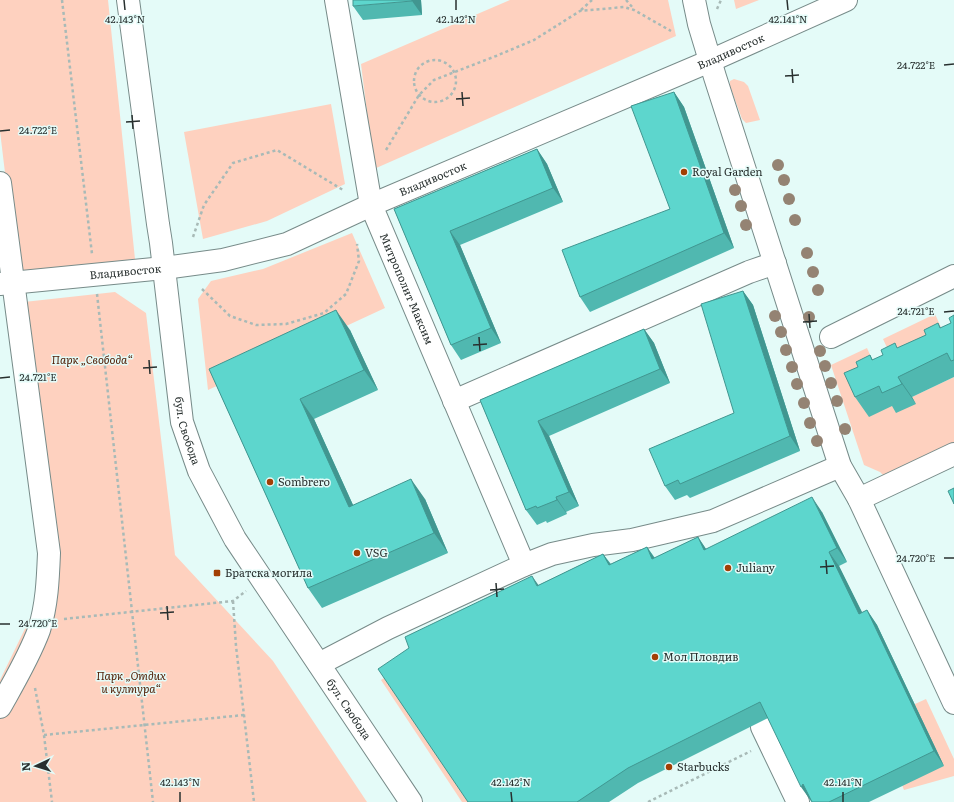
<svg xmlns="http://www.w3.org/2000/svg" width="954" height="802" font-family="Literata,serif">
<rect width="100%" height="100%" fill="#e4fbf8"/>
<path fill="#fed1bf" d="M0 0H108L135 259 17 273 0 131Z
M510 0H668L676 36 374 169 361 64Z
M734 0H759L736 9Z
M734 79 744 82 748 86 760 120 746 123 742 119 730 86V81Z
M331 104 345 184 267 221 203 239 184 132Z
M352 233 385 308 208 390 198 299 211 281 263 269Z
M115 292 146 313 175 555 273 661 367 802H0V680L56 565 24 302Z
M935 314 949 345 897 369 883 339Z
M867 348 880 377 912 397 954 377V444L885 477 880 472 864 465 831 365Z
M387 676 469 802H462L381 680Z
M926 699 954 759V776L904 790 902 785 915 704Z"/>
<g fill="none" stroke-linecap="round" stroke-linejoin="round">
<defs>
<g id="minor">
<path id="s1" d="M128 0 158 224 161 243 182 422 199 471 235 539 411 802"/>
<path id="s2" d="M336 0 371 205 524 565"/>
<path d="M694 0 699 24 715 77 840 466 859 499 954 703"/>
<path d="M0 183 49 553C48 578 47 605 39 630 29 657 14 682 0 707"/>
<path id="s3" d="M0 284 164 268 223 260 287 244 371 205 710 61 846 0"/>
<path d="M831 337 954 276"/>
<path d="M454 401 749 272 775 263"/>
<path d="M859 499 954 454"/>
<path d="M319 664 388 628 524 565 552 554 593 545 632 540 713 521 840 466"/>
<path d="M762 727 798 802"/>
</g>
</defs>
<use href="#minor" stroke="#778b89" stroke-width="24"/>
<path stroke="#a8bab7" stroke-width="2.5" stroke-dasharray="3 3" stroke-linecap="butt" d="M62 0 92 254
M626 0 634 9
M717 9 721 0
M581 10 592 0
M414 81a21 21 0 1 1 42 0a21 21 0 1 1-42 0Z
M386 150 419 95 434 80 496 56 534 40 580 11 624 7 634 10 671 31
M193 237 204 205 233 163 277 150 343 190
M202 289 230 316 256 325 286 324 324 313 346 294 359 261 357 244
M97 294 153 802
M233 601 236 646 254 802
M64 619 233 601 246 591
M35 688 44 735 52 802
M44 735 244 715
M648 802 751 751"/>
<use href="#minor" stroke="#fff" stroke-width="22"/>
</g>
<g fill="#948373">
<circle cx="778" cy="165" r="6"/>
<circle cx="784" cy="180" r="6"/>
<circle cx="735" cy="190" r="6"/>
<circle cx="789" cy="199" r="6"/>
<circle cx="741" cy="206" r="6"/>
<circle cx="795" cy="220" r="6"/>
<circle cx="746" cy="225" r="6"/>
<circle cx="807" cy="253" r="6"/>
<circle cx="813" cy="272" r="6"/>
<circle cx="818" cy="290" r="6"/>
<circle cx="775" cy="316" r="6"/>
<circle cx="809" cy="317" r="6"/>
<circle cx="781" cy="332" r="6"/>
<circle cx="786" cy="350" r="6"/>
<circle cx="820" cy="351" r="6"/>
<circle cx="825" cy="366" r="6"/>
<circle cx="792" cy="367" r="6"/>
<circle cx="831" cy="383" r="6"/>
<circle cx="797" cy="384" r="6"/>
<circle cx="837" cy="401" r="6"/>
<circle cx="804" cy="403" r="6"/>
<circle cx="810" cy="423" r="6"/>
<circle cx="845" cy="429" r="6"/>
<circle cx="817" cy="441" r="6"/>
</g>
<path fill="#50b8b0" d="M421 0 422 15 363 20 353 6Z
M674 92 684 107 734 248 590 312 580 297 670 209Z
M537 149 547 164 563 202 460 245 501 343 461 360 451 345 394 209Z
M743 291 753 305 800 451 690 498 687 495 675 500 665 486 734 413Z
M954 315V377L912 397 916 404 896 413 892 406 869 417 855 397 858 367 870 355 873 360 926 335 938 323 941 328 951 323Z
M644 329 654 343 670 383 549 436 579 506 566 512 567 514 547 523 546 521 537 525 526 510 480 400Z
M350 330 378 390 314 419 353 505 425 499 448 553 322 608 308 588 209 369Z
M822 512 847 562 839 566 862 613 867 610 877 625 944 766 869 802H812L768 718 638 783 609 802H468L539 585 603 554 611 564 647 547 655 558 698 537 706 549Z"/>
<path fill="#419690" d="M412 0H421L422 15 412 1Z
M674 92 684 107 734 248 724 233Z
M537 149 547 164 563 202 553 188Z
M450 231 460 245 501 343 491 328Z
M743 291 753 305 800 451 790 436Z
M336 310 350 330 378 390 364 370Z
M644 329 654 343 670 383 660 369Z
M898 377 912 397 916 404 902 384Z
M300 399 314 419 363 527 349 507Z
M538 421 549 436 579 506 569 492Z
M411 479 425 499 448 553 434 533Z
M556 497 566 512 567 514 557 500Z
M812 497 822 512 847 562 837 548Z
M698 537 708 552 704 550Z
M647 547 657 562 652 559Z
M829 552 839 566 870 628 859 614Z
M603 554 613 568 609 565Z
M532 576 542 590 537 586Z
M867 610 877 625 944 766 934 751Z
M803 784 814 799 811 801 801 787Z"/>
<path fill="#5dd6cd" stroke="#419690" d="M353 0H412V1L353 6Z
M674 92 724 233 580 297 562 250 670 209 631 106Z
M537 149 553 188 450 231 491 328 451 345 394 209Z
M743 291 790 436 680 484 678 480 665 486 649 449 734 413 701 304Z
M336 310 364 370 300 399 349 507 411 479 434 533 308 588 209 369Z
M954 315V360L951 361 947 353 898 377 902 384 882 393 879 386 855 397 844 373 858 367 856 362 870 355 872 360 883 355 881 350 895 343 897 348 926 335 924 330 938 323 940 328 951 323 949 318Z
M644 329 660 369 538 421 569 492 556 497 557 500 537 508 536 506 526 510 480 400Z
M954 488V504L948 491Z
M812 497 837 548 829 552 859 614 867 610 934 751 829 802H812L803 784 801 787 760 702 628 768 577 802H468L378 669 409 648 405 637 532 576 537 586 603 554 609 565 647 547 652 559 698 537 704 550Z"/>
<path fill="none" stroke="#28302f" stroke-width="1.5" d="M124 0 125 10M456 0V10M787 0 788 10M944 65 954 64M792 69 793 83M785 76 799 75M462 92 463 106M456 99 470 98M132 115 133 129M126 122 140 121M0 131 10 130M944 312 954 311M809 314 810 328M803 322 817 321M479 337 480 351M473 345 487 344M149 360 150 374M143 368 157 367M0 378 10 377M944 558H954M826 560 827 574M820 567 834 566M496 583 497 597M490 590 504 589M167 606 168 620M160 613 174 612M0 624H10M180 792V802M511 792 512 802M843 792V802"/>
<g fill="#a23f04" stroke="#e4fbf8" stroke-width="1.5">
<circle cx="684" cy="172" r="4"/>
<circle cx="270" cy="482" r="4"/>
<circle cx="357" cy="553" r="4"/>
<circle cx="728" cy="568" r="4"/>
<rect x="213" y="569" width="8" height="8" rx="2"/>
<circle cx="655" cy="657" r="4"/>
<circle cx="669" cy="767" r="4"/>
</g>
<g text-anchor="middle" stroke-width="3" stroke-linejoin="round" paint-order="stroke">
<g font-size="11" fill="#28302f" stroke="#e4fbf8">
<text dy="4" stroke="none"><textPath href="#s3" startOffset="774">Владивосток</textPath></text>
<text dy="4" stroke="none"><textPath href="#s3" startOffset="450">Владивосток</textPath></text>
<text dy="4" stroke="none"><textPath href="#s3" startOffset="126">Владивосток</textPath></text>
<text dy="4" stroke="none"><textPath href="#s2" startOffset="299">Митрополит Максим</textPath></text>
<text dy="4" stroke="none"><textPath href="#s1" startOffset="435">бул. Свобода</textPath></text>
<text dy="4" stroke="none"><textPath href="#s1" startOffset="759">бул. Свобода</textPath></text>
</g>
<g font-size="11" fill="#28302f" stroke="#e4fbf8" text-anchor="start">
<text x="692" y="176">Royal Garden</text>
<text x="278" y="486">Sombrero</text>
<text x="365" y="557">VSG</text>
<text x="736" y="572">Juliany</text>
<text x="225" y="577">Братска могила</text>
<text x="663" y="661">Мол Пловдив</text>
<text x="677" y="771">Starbucks</text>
</g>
<g font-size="11" font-style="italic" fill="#532007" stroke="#e4fbf8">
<text x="92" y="364">Парк „Свобода“</text>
<text x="131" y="680">Парк „Отдих<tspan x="131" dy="13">и култура“</tspan></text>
</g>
</g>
<g font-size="10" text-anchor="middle" fill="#28302f" stroke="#e4fbf8" stroke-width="3" stroke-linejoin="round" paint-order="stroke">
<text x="125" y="23">42.143°N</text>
<text x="456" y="23">42.142°N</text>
<text x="788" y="23">42.141°N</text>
<text x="916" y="69">24.722°E</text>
<text x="38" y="134">24.722°E</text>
<text x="916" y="315">24.721°E</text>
<text x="38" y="381">24.721°E</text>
<text x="916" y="562">24.720°E</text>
<text x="38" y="627">24.720°E</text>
<text x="180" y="786">42.143°N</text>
<text x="511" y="786">42.142°N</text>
<text x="843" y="786">42.141°N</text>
</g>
<g transform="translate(36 766) rotate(266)" stroke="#e4fbf8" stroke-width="3" paint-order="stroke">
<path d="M0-3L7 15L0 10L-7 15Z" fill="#28302f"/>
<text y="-6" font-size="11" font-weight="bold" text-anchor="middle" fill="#28302f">N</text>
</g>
</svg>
